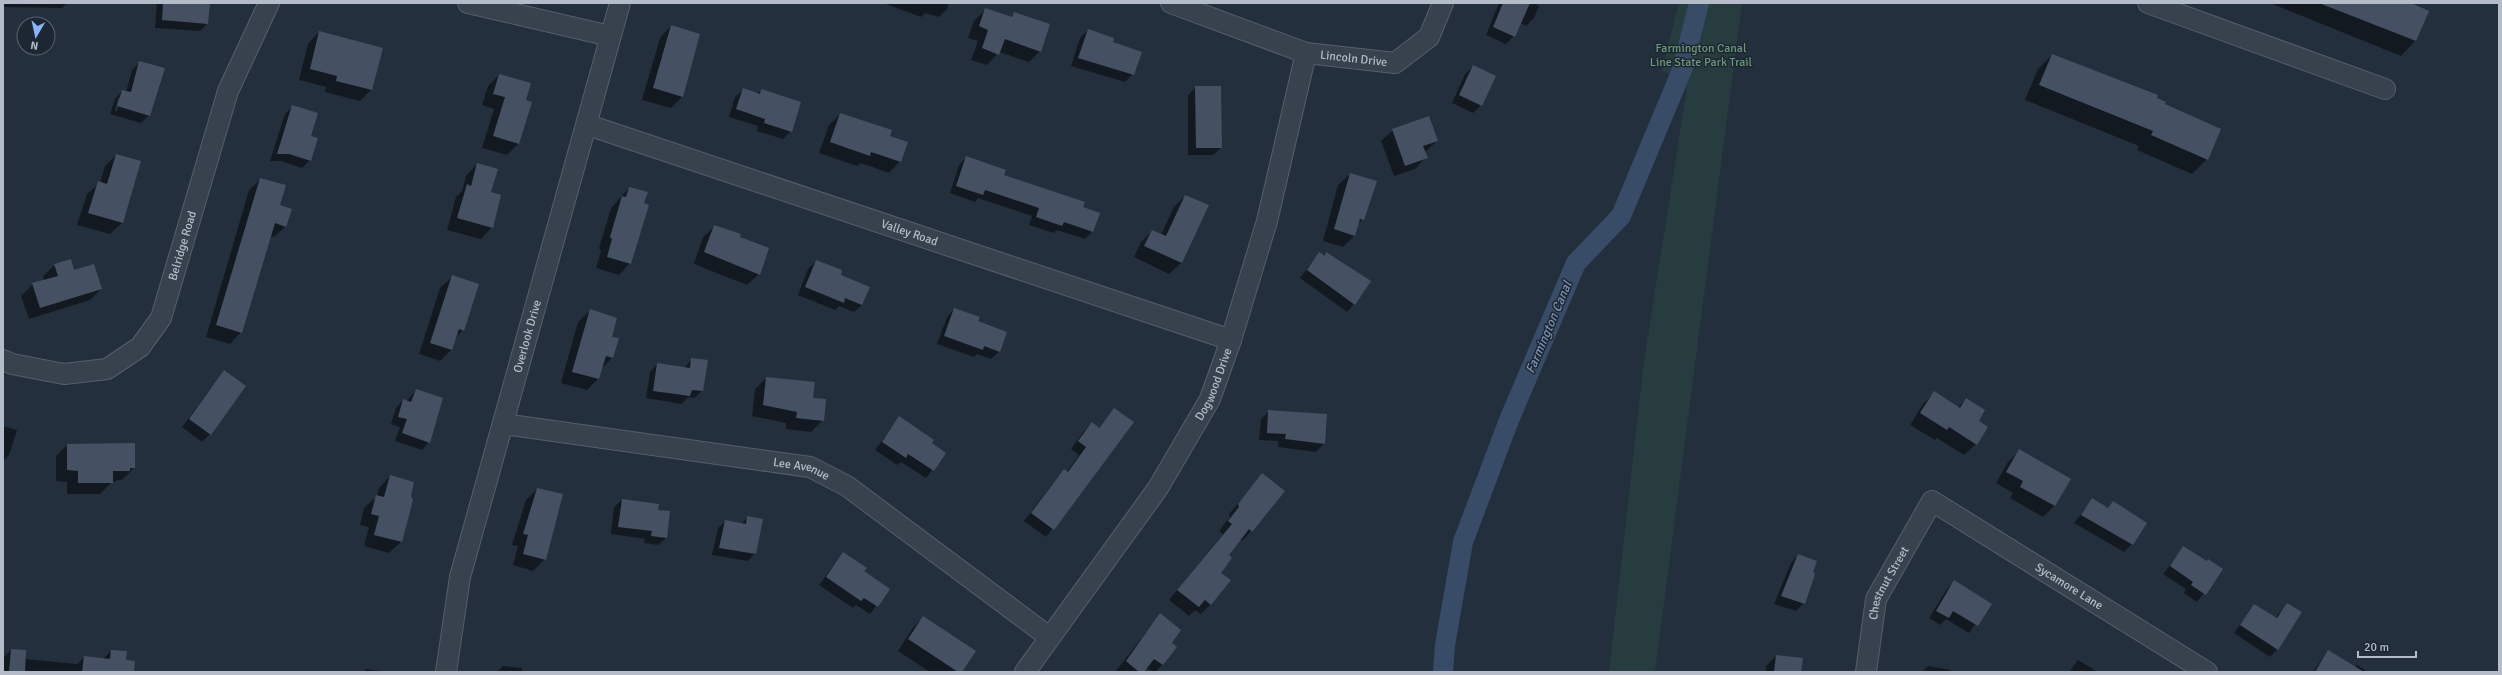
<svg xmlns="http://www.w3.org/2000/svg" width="2502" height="675" font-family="Signika,sans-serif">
<rect width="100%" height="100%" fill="#242f3e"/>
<path fill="#263c3f" d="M1679 3H1742L1655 672H1609L1644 361 1687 88 1662 70Z"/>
<path fill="#0007" fill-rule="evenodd" d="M3 3H67L62 8 3 7Z
M157 3H209L207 24 200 31 155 28Z
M883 3H949L947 9 939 17 925 13 921 17Z
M1499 3H1532L1539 6 1534 18 1526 26 1520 23 1514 36 1506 44 1486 35Z
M2270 3H2408L2428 11 2415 41 2401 56Z
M986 9 1010 18 1015 13 1040 51 1029 62 999 52 987 65 971 60 978 41 968 38 974 21Z
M671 26 699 35 682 97 671 108 642 100 660 38Z
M1088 30 1112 43 1133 74 1125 82 1071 66 1080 38Z
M319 32 382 49 371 90 360 101 325 92 326 87 299 80 308 44Z
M2052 55 2156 99 2164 105 2207 159 2192 174 2137 150 2139 146 2025 100 2038 69Z
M140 62 149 115 141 123 110 114 115 99 122 91 126 92 132 70ZM118 98H121L117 111H115Z
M1473 66 1481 105 1473 113 1452 103 1465 74Z
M499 75 518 144 507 155 482 148 494 109 482 105 488 86Z
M1196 87 1221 148 1213 155H1188V95Z
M743 90 757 94 761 90 791 131 783 139 757 131 758 126 729 117 735 97Z
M293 106 310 137V160L302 168 281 161H270L285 114Z
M840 114 889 137 900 161 889 173 861 163 857 166 819 153 829 125Z
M1393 130 1437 141 1425 152 1426 157 1415 169 1394 176 1381 141Z
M116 155 139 162 122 223 110 234 77 225 87 194 100 183 105 166Z
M967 157 1003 176 1082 208 1092 232 1085 239 1057 230 1054 233 1029 225 1032 216 978 198 975 202 950 193 959 165Z
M477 164 492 227 481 239 447 230 456 197 462 191 466 176Z
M1350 174 1363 219 1357 225 1354 236 1343 247 1323 241 1338 185Z
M261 179 279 206 286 226 274 237 270 236 241 332 230 344 206 337 249 190Z
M629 188 643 204 630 263 619 275 596 268 601 251 599 248 611 208Z
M1185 196 1208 206 1181 263 1169 274 1134 257 1141 242 1152 231 1161 235 1174 207Z
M715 226 738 238 759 274 747 285 694 264 703 237Z
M1319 254 1323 257 1327 254 1354 304 1347 312 1300 278Z
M816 261 840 275 862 305 854 312 839 306 835 310 798 295 808 269Z
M55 265 74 272 101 289 90 300 29 319 21 296 33 284 44 281 43 276Z
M452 277 463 330 455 338 452 349 440 361 419 354 440 288Z
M954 309 977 322 1006 332 999 352 991 359 977 354 974 357 937 344 947 317Z
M590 311 610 337 612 358 601 369 598 379 587 390 561 383 578 322Z
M692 359 702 391 694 398 688 397 682 404 646 398 650 372 657 364 684 368Z
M224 371 210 434 202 442 182 427Z
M766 378 823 420 811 432 786 429V423L752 416 755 389Z
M416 390 429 442 422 450 395 441 400 427 391 424 396 408 403 400 407 401Z
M1934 393 1958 408 1966 399 1977 421 1976 444 1964 455 1937 438 1935 440 1910 425 1923 404Z
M1114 409 1132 422 1046 537 1024 521 1057 478 1064 471 1067 472 1079 455 1071 449 1084 431 1092 424 1098 428Z
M1269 411 1326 415 1324 444 1316 452 1278 447V441L1259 440 1261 419Z
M899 418 945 453 926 478 901 462 897 465 875 450Z
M3 426 17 430 9 455 3 461Z
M67 445 134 468 123 479 112 482 100 494H67V482L56 481V456Z
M2019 451 2069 479 2054 506 2043 517 2010 498 2013 493 1996 483 2008 462Z
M1263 474 1251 531 1242 541 1240 539 1228 555 1219 573 1211 604 1201 614 1195 610 1189 616 1169 600 1223 534 1219 531 1230 517 1229 514Z
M390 476 412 500 401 542 389 553 364 546 369 527 360 525 364 508 377 496 379 488Z
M537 489 545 559 533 571 513 565 518 546 512 545 526 500Z
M2093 499 2107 508 2113 502 2132 544 2124 552 2074 523Z
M622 500 658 505 657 510 666 538 658 545 644 543 645 539 611 534 614 507Z
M748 517 755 553 748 561 712 555 718 528 726 521 741 524Z
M2184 547 2206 562 2222 569 2197 602 2184 593 2186 589 2163 574Z
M843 553 863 572 889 589 870 614 856 605 853 608 819 585Z
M1798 555 1812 572 1804 603 1796 611 1774 604 1791 563Z
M1954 582 1990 604 1969 633 1946 619 1940 625 1929 618 1947 589Z
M2287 604 2278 649 2270 657 2234 633 2254 605 2275 618Z
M1160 615 1170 643 1162 665 1155 672 1146 668 1143 672H1115Z
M923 617 961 672H930L898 651 912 629Z
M11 650 25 659 77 664 84 657 103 659 111 651 124 669 141 672H3V658Z
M2328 651 2354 667 2357 665 2368 672H2313Z
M1776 656 1800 672H1766V666Z
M2078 660 2098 672H2069Z
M503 666 522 668V672H497Z
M1928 666 1951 670 1950 672H1922Z
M366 669 388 672H363Z"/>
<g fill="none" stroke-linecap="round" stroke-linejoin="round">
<path stroke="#394c67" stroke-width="20" d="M1443 672 1445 645 1463 542 1509 420 1576 263 1621 216 1682 70 1699 3"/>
</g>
<path fill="#455162" d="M163 3H210L208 24 162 20Z
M1503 3H1530L1515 37 1493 27Z
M2319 3H2411L2429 11 2416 41Z
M985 8 1012 17 1014 12 1050 24 1041 52 1005 39 999 55 982 48 988 30 979 26Z
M671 25 700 34 683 97 653 88Z
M1088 29 1114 38 1113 42 1142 52 1134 75 1078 58Z
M319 31 383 48 372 90 336 81 337 76 310 69Z
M2052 54 2158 95 2157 98 2166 102 2165 104 2221 129 2208 160 2151 135 2153 131 2039 85Z
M139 61 165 68 150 116 117 106 122 90 131 92Z
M1473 65 1496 76 1482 106 1459 95Z
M499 74 531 83 526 100 532 102 519 144 493 136 505 97 493 94Z
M1195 86H1221L1222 148H1196Z
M743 88 760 94 761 89 801 102 792 132 764 123 765 119 736 109Z
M292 105 318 113 311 136 318 138 311 161 289 154H277Z
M840 113 892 130 890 136 908 142 901 162 871 152 870 156 830 142Z
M1429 116 1438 141 1423 146 1428 158 1405 166 1392 129Z
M116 154 141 161 123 223 88 213 98 181 107 184Z
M966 156 1006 170 1004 175 1085 202 1083 207 1100 213 1093 232 1064 222 1062 226 1036 217 1039 208 985 190 983 195 956 186Z
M477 163 498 169 491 192 501 195 493 228 457 218 467 184 471 186Z
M1350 173 1377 181 1364 220 1360 219 1355 236 1334 229Z
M260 178 286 185 280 205 292 209 286 227 275 223 242 333 216 325Z
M629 187 648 192 644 203 649 205 631 264 607 257 612 239 610 237 622 196 626 197Z
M1185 195 1209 205 1182 263 1144 246 1152 230 1166 236Z
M714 225 741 234 740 237 769 248 760 275 704 252Z
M1319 252 1325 256 1326 252 1371 281 1355 305 1307 270Z
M71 259 74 270 94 264 102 289 40 308 32 283 58 276 54 264Z
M816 260 842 270 841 275 870 287 862 305 845 298 844 303 805 287Z
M452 275 479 284 464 331 459 329 452 350 430 343Z
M954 308 980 317 978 321 1007 332 1000 352 984 346 983 350 944 336Z
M590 309 617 318 612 337 619 338 613 358 606 356 599 379 572 372Z
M691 358 708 360 703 391 692 390 690 396 653 391 657 363 690 368Z
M224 370 246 386 211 435 189 419Z
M766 377 815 382 813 398 826 399 824 421 796 418 797 412 763 405Z
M416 389 443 398 430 443 402 433 407 419 398 417 403 399 411 402Z
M1934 391 1960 408 1966 398 1985 410 1979 421 1988 427 1977 445 1949 427 1947 430 1920 413Z
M1114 408 1134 422 1054 530 1031 513 1064 469 1068 472 1086 447 1078 441 1092 422 1099 428Z
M1268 410 1327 414 1325 444 1285 439 1286 434 1267 433Z
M899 416 934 440 932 443 946 453 934 471 908 454 906 458 882 442Z
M135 443V468H130V471H113V483H78V471L67 470V444Z
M2019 449 2071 479 2055 506 2020 487 2023 481 2006 472Z
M1262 473 1285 491 1252 532 1249 529 1229 555 1232 558 1221 573 1231 580 1211 605 1205 600 1199 607 1177 590 1232 524 1228 521 1239 507 1238 504Z
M390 475 414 482 411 496 413 500 402 542 374 535 379 516 371 514 376 495 384 497Z
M537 488 563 494 546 560 523 554 528 535 523 534Z
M2092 498 2108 508 2113 501 2147 523 2133 545 2081 515Z
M622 499 659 504 658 510 670 511 667 538 651 536 652 531 618 527Z
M747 516 763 519 756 554 719 548 725 520 746 524Z
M2183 546 2207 561 2208 559 2223 569 2206 595 2191 585 2193 582 2170 566Z
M843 552 867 568 864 571 890 589 878 607 864 598 861 601 826 577Z
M1798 554 1817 561 1813 572 1815 574 1805 604 1781 596Z
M1954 580 1992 604 1978 626 1953 611 1949 618 1936 611Z
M2287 603 2302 612 2278 650 2240 625 2254 604 2277 618Z
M1160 613 1181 630 1172 643 1177 647 1163 665 1154 659 1144 672H1139L1126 661Z
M923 616 976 651 962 672H958L908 639Z
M11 649 26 650 25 672H9Z
M111 650 127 651 126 660 135 661 134 672H82L84 656 110 659Z
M2328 650 2364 672H2315Z
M1776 655 1803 658 1801 672H1774Z"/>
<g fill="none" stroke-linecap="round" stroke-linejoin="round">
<defs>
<g id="minor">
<path d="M468 3 610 36"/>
<path id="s1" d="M1171 3 1306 53 1395 63 1429 37 1443 3"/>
<path d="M2148 3 2385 89"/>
<path id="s2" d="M588 125 1231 340"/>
<path id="s3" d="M3 360 12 364 64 374 107 369 140 347 161 318 228 91 269 3"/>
<path id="s4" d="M503 424 810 467 847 486 1049 637"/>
<path id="s5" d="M446 672 460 577 620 3"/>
<path id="s6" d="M1025 672 1158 488 1210 399 1231 340 1267 221 1306 53"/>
<path id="s7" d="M1866 672 1876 599 1932 501 2207 672"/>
</g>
</defs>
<use href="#minor" stroke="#565f6c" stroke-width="22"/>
<use href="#minor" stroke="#38414e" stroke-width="20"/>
</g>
<g text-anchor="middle" stroke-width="3" stroke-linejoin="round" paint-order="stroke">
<g font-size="12" fill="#6b9a76" stroke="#1d2633">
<text x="1701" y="52">Farmington Canal<tspan x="1701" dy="14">Line State Park Trail</tspan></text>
</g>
<g font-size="12" fill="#b4bcc9" stroke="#1d2633">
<text dy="4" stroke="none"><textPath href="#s1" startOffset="192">Lincoln Drive</textPath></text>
<text dy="4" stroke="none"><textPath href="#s2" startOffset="339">Valley Road</textPath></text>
<text dy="4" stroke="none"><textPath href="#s3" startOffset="257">Belridge Road</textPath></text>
<text dy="4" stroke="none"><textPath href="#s5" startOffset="346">Overlook Drive</textPath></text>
<text dy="4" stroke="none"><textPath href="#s6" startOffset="345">Dogwood Drive</textPath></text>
<text dy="4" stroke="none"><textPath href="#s4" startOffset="302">Lee Avenue</textPath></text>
<text dy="4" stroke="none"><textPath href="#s7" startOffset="93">Chestnut Street</textPath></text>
<text dy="4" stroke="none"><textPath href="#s7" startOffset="348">Sycamore Lane</textPath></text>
</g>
<g font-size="13" font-style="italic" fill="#7c92b1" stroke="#1d2633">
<text transform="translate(1548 327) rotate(-67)" y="5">Farmington Canal</text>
</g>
</g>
<rect width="2502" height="675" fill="none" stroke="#b4bcc9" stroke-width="8"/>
<g transform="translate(36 36) rotate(189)"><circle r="19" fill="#1d2633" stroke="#59626f"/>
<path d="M0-3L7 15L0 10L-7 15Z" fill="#8ab4f8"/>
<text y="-6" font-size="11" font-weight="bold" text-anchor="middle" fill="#b4bcc9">N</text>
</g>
<path d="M2358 651v6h58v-6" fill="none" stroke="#b4bcc9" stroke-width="2"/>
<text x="2364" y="651" font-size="12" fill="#b4bcc9" stroke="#1d2633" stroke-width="3" paint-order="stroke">20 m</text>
</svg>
